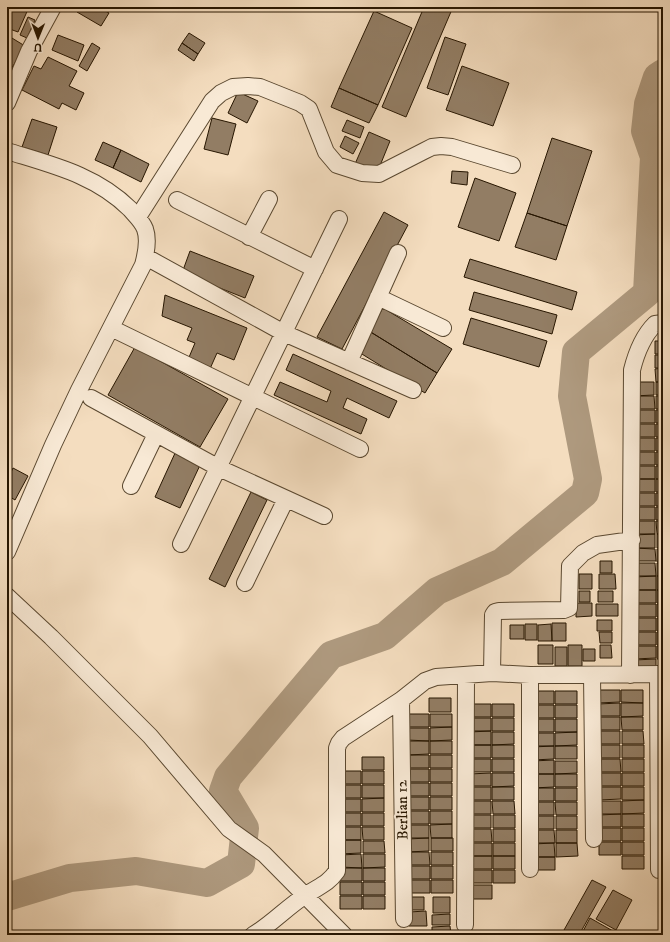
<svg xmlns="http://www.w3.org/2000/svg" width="670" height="942" font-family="'IM FELL DW Pica',serif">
<rect width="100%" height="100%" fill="#f4ddbf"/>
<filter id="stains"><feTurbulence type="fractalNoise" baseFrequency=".005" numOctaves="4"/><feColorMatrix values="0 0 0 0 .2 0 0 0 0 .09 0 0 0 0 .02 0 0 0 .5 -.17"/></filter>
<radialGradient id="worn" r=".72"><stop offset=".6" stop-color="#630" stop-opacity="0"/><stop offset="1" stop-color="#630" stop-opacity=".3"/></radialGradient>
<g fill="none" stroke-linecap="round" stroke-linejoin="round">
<path stroke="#ae997e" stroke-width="28" d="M7 897 70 878 136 871 207 883 241 864 245 828 223 791 228 777 331 655 385 636 437 591 502 562 585 493 588 479 572 396 576 352 647 293 654 157 645 131 648 104 657 77 663 73"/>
</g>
<path fill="#927d64" stroke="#271601" d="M7 7H29L18 32 7 28Z
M80 7H98L109 13 101 26 77 12Z
M424 7H453L406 117 382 107Z
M374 11 412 28 378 105 339 88Z
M28 17 35 20 27 38 20 35Z
M189 33 205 43 198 54 182 43Z
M7 35 25 46 7 76Z
M58 35 84 45 78 61 52 50Z
M445 37 466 44 448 95 427 88Z
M92 43 100 48 87 71 79 66Z
M182 43 198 54 194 61 178 50Z
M48 57 77 71 69 86 84 93 76 110 62 103 59 109 22 90 34 66 41 69Z
M462 66 509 83 493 126 446 110Z
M339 88 378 105 369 123 331 107Z
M238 92 258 101 247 123 228 113Z
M212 118 236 124 228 155 204 149Z
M32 119 57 127 48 155 22 147Z
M347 120 364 127 360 138 342 131Z
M369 132 390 141 377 173 355 164Z
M345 136 359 143 353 154 340 147Z
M552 138 592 151 567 226 527 213Z
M103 142 121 150 113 168 95 160Z
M121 150 149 164 141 182 113 168Z
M452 171 468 172 467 185 451 183Z
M475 178 516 193 499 241 458 227Z
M384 212 408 225 342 349 317 337Z
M527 213 567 226 556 260 515 247Z
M190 251 254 276 245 298 182 273Z
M470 259 577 292 572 310 464 277Z
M474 292 557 315 552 334 469 310Z
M165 295 247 328 234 360 217 353 209 371 187 362 195 343 187 340 192 328 162 316Z
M383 308 452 349 437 373 369 331Z
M471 318 547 341 539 367 463 344Z
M369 331 437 373 425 393 357 351Z
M655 341H663V354H655Z
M135 347 228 399 200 447 108 395Z
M293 354 397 401 389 418 347 398 343 408 367 419 361 434 274 395 280 382 327 402 331 391 286 370Z
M655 355H663V368H655Z
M663 368V382H656L655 369Z
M633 382H654V395L633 396Z
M656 382H663V395H656Z
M633 396H654L655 409H633Z
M656 396H663V409H656Z
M633 410H655V423H633Z
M656 410H663V423H656Z
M633 424H655V437H633Z
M656 424H663V437H656Z
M633 438H655V451H633Z
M656 438H663V451H656Z
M176 451 201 463 180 508 155 497Z
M633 452H655V465H633Z
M656 452H663V465H656Z
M633 466H655V479H633Z
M656 466H663V479H656Z
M13 468 28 476 15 500 7 495V480Z
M633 479H655V492H633Z
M656 479H663V492H656Z
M251 492 267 500 225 587 209 579Z
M633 493H655V506H633Z
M656 493H663V506H656Z
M633 507H655V520H633Z
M656 507H663V520H656Z
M633 521H655V534H634Z
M656 521H663V534H657Z
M655 534V548H634V535Z
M657 534H663V547L657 548Z
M634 548 655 549 656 561H634Z
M657 549H663V562H657Z
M600 561H612V573H600Z
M634 563H655L656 576H634Z
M657 563H663V576H657Z
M579 574H592V589H579Z
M599 574H615L616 589H599Z
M656 576V590H634V577Z
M657 576H663V590H657Z
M634 590H656V603H634Z
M657 590H663V603H657Z
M579 591H590V602H579Z
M598 591H613V602H598Z
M576 603H592V616L576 617Z
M596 604H618V616H596Z
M634 604H656V617H634Z
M657 604H663V617H657Z
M634 618H656V631H634Z
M657 618H663V631H657Z
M597 620H612V631H597Z
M552 623H566V641H552Z
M525 624H537V640H525Z
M551 624 552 641H538V625Z
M510 625H524V639H510Z
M599 632H612V643H600Z
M634 632H656V645H634Z
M657 632H663V645H657Z
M538 645H553V664H538Z
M568 645H582V666H568Z
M600 645H611L612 658H600Z
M634 646H656V658L634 659Z
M657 646H663V659H657Z
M555 647H567V666H555Z
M583 649H595V661H583Z
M656 659V672H634V660Z
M598 690H620V702L598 703Z
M621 690H643V703L621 702Z
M532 691H554V704H532Z
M555 691H577V704H555Z
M429 698H451V712H429Z
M620 703V716H598V704Z
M621 703H643V716L621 717Z
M469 704H491V717H469Z
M492 704H514V717H492Z
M532 705H554V718H532Z
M555 705H577V718H555Z
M407 714H429V727H407Z
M430 714H452V727H430Z
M598 717H620V730H599Z
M621 717H643V730H622Z
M469 718H491V731H469Z
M492 718H514V731H492Z
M532 719H554V732H532Z
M555 719H577V732H555Z
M452 727V740L430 741V728Z
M407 728H429V741L407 740Z
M491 731V745H469V732Z
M598 731H620V744H599Z
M622 731H643L644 744H622Z
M492 732H514V744L492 745Z
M577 732V745L555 746V733Z
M532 733H554V746H532Z
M407 741H429V754L407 755Z
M430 741H452V754H430Z
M469 745H491V758H469Z
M492 745H514V758H492Z
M599 745H620V758H599Z
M622 745H644V758H622Z
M554 746V759L532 760V747Z
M555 746H577V759H555Z
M407 755H429V768H407Z
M430 755H452V768H430Z
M362 757H384V770H362Z
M469 759H491V772H469Z
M492 759H514V772H492Z
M599 759H620L621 772H599Z
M622 759H644V772H622Z
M554 760V774H532V761Z
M555 761H577V773L555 774Z
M407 769H429V782H407Z
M430 769H452V782H430Z
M339 771H361V784H339Z
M362 771H384V784H362Z
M491 773V786H469V774Z
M492 773H514V786L492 787Z
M599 773H621V786H599Z
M622 773H644V786H622Z
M532 774H554V787L532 788Z
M555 774H577V787H555Z
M407 783H429V796H407Z
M430 783H452V796H430Z
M339 785H361V798H339Z
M362 785H384V798H362Z
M469 787H491V800H469Z
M492 787H514V800H492Z
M599 787H621V799L599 800Z
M622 787H644V800H622Z
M532 788H554V801H533Z
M555 788H577V801H555Z
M407 797H429V810H407Z
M430 797H452V810H430Z
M384 798V812H362V799Z
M339 799H361V812H339Z
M644 800V813L622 814V801Z
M469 801H491V814H469Z
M492 801H514L515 814H493Z
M599 801H621V814H599Z
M533 802H554V815H533Z
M555 802H577V815H556Z
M407 811H429V824H407Z
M430 811H452V824H430Z
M339 813H361V826H339Z
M362 813H384V826H362Z
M621 814V827H599V815Z
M622 814H644V827H622Z
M470 815H491V828H470Z
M493 815H515V828H493Z
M533 816H554V829H533Z
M556 816H577V829H556Z
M452 824V838H431L430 825Z
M407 825H429V838H407Z
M339 827H361V840H339Z
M362 827H384V840H363Z
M599 828H621V841H599Z
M622 828H644V841H622Z
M470 829H491L492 842H470Z
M493 829H515V842H493Z
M533 830H554L555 843H533Z
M556 830H577V843H556Z
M429 838V851L407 852V839Z
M431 838H453V851H431Z
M339 840H361V853L339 854Z
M363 841H384L385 853H363Z
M599 842H621V855H599Z
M622 842H644V855H622Z
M470 843H492V856H470Z
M493 843H515V856H493Z
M554 843 555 857H533V844Z
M556 843H577L578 856 556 857Z
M408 852H429L430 865H408Z
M431 852H453V865H431Z
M361 854 362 868 340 867V855Z
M363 854H385V867L363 868Z
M470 856H492V869H470Z
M493 856H515V869H493Z
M622 856H644V869H622Z
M533 857H555V870H533Z
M408 866H430V879H408Z
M431 866H453V879H431Z
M340 868H362V881H340Z
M363 868H385V881H363Z
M470 870H492V883H470Z
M493 870H515V883H493Z
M408 880H430V893H408Z
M431 880H453V893H431Z
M592 880 606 887 579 935H573L564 930Z
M340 882H362V895H340Z
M363 882H385V895H363Z
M470 885H492V899H470Z
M613 890 632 900 616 930 596 919Z
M340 896H362V909H340Z
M363 896H385V909H363Z
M407 897H424V910H407Z
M433 897H450V913H433Z
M426 911 427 926H409V912Z
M450 914V925H432V915Z
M590 918 620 935H581Z
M450 926 451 935H432V927Z"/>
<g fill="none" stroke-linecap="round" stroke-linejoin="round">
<defs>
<path id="minor" d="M7 103 29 51 53 7
M7 151C52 165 96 175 130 209 135 215 142 221 145 229 149 240 146 254 143 265L79 390 53 445 7 552
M177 200 315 269
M138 217 212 101 221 93 233 87 248 86 260 87 300 103 309 109 326 152 337 165 362 173 379 174 424 151 432 147 441 146 452 147 512 165
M249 237 269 199
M146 257 284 333 413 390
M378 297 443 328
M111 328 360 449
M349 362 398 253
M91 398 219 468 324 516
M131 486 156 434
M181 544 339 219
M245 583 286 499
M7 596 51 637 150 736 229 829 264 854 344 935
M492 673 493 615 495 612 499 611 564 610 569 608 570 566 583 553 597 545 632 540
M658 674 659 870
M530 675V869
M592 675 594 839
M630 675 632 370C636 354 643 336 655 324L663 323
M401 700 404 919
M465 925 466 676
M253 935C272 924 287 907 306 895 319 886 327 885 337 871V748L339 743 343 738 401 700 425 681 436 677 492 673 530 675 663 674"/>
</defs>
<use href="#minor" stroke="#5a4830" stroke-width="18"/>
<use href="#minor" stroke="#f8e9d5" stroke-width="16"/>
</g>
<g text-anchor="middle" stroke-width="4" stroke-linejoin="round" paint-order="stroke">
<g font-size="15" fill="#271601" stroke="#f8e9d5">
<text transform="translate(402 810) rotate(-91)" y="5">Berlian 12</text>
</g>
</g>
<rect width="670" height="942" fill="none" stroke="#f4ddbf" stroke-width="24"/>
<rect x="8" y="8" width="654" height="926" fill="none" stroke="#271601" stroke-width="2"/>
<rect x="12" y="12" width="646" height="918" fill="none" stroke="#271601"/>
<g transform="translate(38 38) rotate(181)" stroke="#f8e9d5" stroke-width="3" paint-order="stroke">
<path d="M0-3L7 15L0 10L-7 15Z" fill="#271601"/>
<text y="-6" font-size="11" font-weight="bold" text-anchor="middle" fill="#271601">U</text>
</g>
<rect width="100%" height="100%" filter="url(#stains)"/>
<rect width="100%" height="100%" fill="url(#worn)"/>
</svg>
